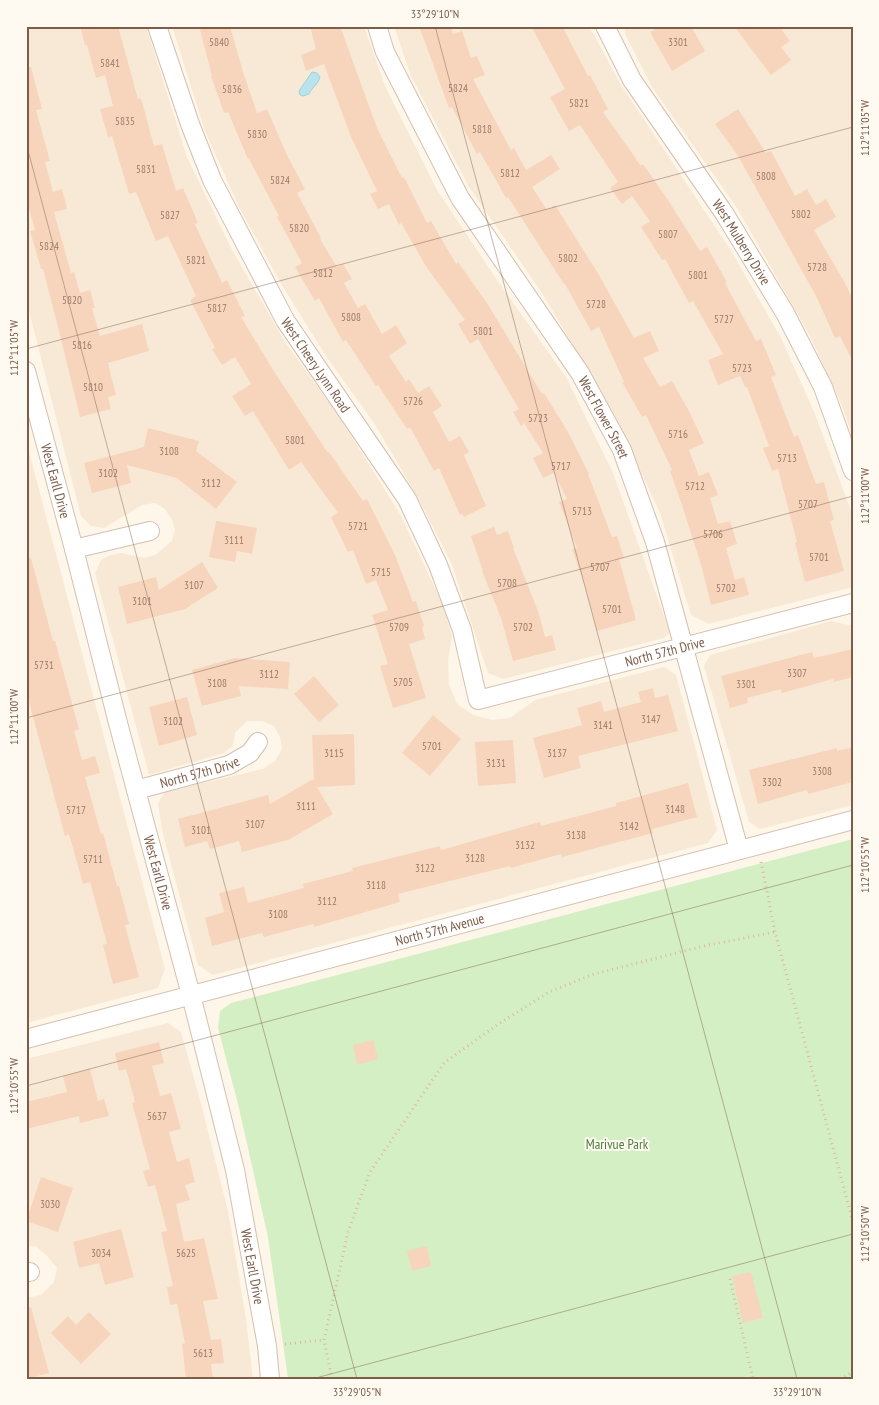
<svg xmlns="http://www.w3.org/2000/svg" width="879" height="1405" font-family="'PT Sans Narrow',sans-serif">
<rect width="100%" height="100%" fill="#fef6e9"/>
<path fill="#f7e9d6" d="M26 26H146L187 157 231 248 285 342 338 415 400 514 443 605 452 636 448 660 449 685 457 704 473 715 492 720 510 718 535 700 664 667 676 675 717 830 708 843 213 975 198 965 162 830 158 803 165 792 263 769 275 761 282 749 280 737 274 726 262 721H247L235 733 233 745 224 753 149 775 95 573 101 560 110 555 121 553 145 558 155 555 172 541 175 530 172 520 165 509 155 503 142 505 104 528 91 526 81 516 26 299Z
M172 26H364L385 86 437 190 497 280 566 377 613 473 670 633 664 638 503 679 488 673 451 562 418 498 374 423 326 356 283 287 239 207 205 131Z
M394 26H589L621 85 730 249 781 338 815 414 853 516V587L709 624 691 615 660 513 614 414 542 293 469 187 411 76Z
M624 26H853V437L841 403 810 336 737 208 652 87 625 34Z
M26 440 165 969 158 988 26 1023Z
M831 621 853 626V805L760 829 749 822 704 666 710 655Z
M168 1023 181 1032 202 1107 228 1211 246 1319 253 1379H26V1298L41 1295 54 1282 57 1268 48 1257 37 1247 26 1245V1059Z"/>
<path fill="#d5efc4" d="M853 839V1379H288L268 1237 238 1104 218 1028 220 1011 231 1003Z"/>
<path fill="#bae3eb" stroke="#9fd3de" d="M312 72 317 73 320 77C318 85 312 87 309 94L303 96 300 95 299 91Z"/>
<path fill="#f7d5bd" d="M80 26H118L138 99 141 98 154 146 162 144 176 191 183 188 198 223 195 224 222 283 227 280 245 316 241 317 275 373 328 453 329 452 363 501 367 499 395 555 413 602 416 601 424 626 422 627 425 639 409 644 426 698 393 708 380 666 388 664 372 615 388 610 376 580 366 584 353 550 348 552 331 517 338 513 301 462 289 470 253 411 245 416 232 396 251 384 235 357 222 365 212 349 215 348 190 300 196 296 168 236 156 241 136 192 129 194 112 136 108 137 100 109 113 106 105 75 96 78 87 45H85Z
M199 26H230L243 72 257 113 267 109 287 155 305 189 297 193 321 238 320 239 337 267 343 264 352 279 344 283 358 308 365 304 382 334 396 325 407 343 389 356 406 382 409 379 418 393 429 386 442 406 433 412 449 442 460 436 469 452 464 455 486 506 464 517 462 514 460 515 439 468 434 471 410 427 407 429 378 385 376 386 346 340 343 342 319 298 315 301 295 267 302 263 277 217 279 216 249 159H248L228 112 224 113 211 76H212Z
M310 26H340L377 128 402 178 404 177 427 223 431 221 456 264 458 262 487 303 542 394 544 393 568 432 589 474H588L612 537 617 536 624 558 619 559 636 620 597 631 585 586 572 549 577 548 559 502 567 499 554 473 543 478 533 458 543 453 524 423 521 426 513 412 519 409 478 339 470 344 458 324 465 320 427 268 401 223 399 225 389 204 378 209 370 194 377 191 351 137 324 64 306 71 301 55 316 49Z
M419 26H451L453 34 462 31 471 58 477 56 485 75 473 79 511 150 514 148 526 170 551 155 560 169 532 187 547 210 555 205 599 275 634 338 650 331 659 351 643 358 660 387 672 381 689 411 704 443 689 450 699 476 709 472 718 495 710 498 718 524 730 521 737 544 726 548 735 580 744 577 749 595 711 605 702 568 682 505 670 471 672 470 646 415 642 417 622 382H624L599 327 591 331 565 284H564L508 197 506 198 480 152 477 154 452 107 449 108Z
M531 26H562L588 76 590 75 608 109 603 112 641 166 643 164 668 200 700 251 707 247 727 282 725 283 756 341 761 339 776 375 771 377 794 437 798 435 816 484 824 482 834 520 830 521 844 571 805 582 795 543 797 542 778 469 772 471 763 448 769 446 747 387H745L740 376 718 385 708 360 723 354 693 301 689 303 665 259 662 260 641 227 650 221 632 196 622 204 610 188 618 182 580 125 569 131 550 97 565 89Z
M661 26H691L705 51 672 71 650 32Z
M734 26H779L790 41 781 47 791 60 771 75Z
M26 67H31L42 109 36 110 50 161 45 162 53 192 62 189 67 209 54 212 71 273 74 272 80 293 90 290 95 308H92L100 336 142 324 149 351 108 363 116 395 108 397 111 409 80 417 59 331 43 269H41L30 231 35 230 26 197Z
M738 109 766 153 771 151 795 196 807 189 816 205 826 199 836 217 814 230 845 283 853 300V362L840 336 835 338 816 296 738 156 715 124Z
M148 428 199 441 196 451 237 482 216 509 177 478 127 465 131 483 92 493 84 463 144 447Z
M216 521 257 528 252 554 237 551 235 562 209 557Z
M494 527 497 535 508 531 514 548H513L538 611 545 637 552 635 556 650 513 661 501 618 482 571H483L471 536Z
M26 558H31L53 641H55L79 729 74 731 82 760 95 756 100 773 85 777 101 834 103 833 117 886H119L129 924 125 925 139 977 113 984 103 945 107 944 90 882 83 884 69 834 65 836 29 702H30L26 686Z
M202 562 218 588 185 609 127 624 118 587 156 577 159 590Z
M853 649V677L834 682 833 679 782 693 781 689 747 698 748 703 730 708 721 676 812 652 814 658Z
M235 658 290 662 288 689 239 686 241 696 202 706 192 670Z
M314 676 339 705 319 722 294 694Z
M653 688 655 698 668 695 678 731 578 756 581 768 544 778 533 738 582 725 577 708 601 701 604 712 641 702 638 692Z
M187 697 197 735 159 746 149 707Z
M433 715 461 739 430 776 402 753Z
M354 734 355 785 317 787 333 814 288 840 242 852 239 841 210 849 207 841 185 847 178 819 268 795 270 804 313 779 314 781 312 735Z
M513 740 516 783 478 786 475 742Z
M853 747V782L808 794 807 790 758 804 749 770 837 748V751Z
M688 783 697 817 652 829 653 833 562 857 561 854 511 868 510 866 398 894 400 902 314 927 313 924 264 937 262 933 212 946 205 918 224 912 219 893 244 887 248 903 304 888 303 884 353 871 352 868 440 846 441 850 540 822 541 826 616 806V803Z
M373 1040 378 1059 357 1065 353 1045Z
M159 1042 164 1063 152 1066 160 1096 171 1093 181 1129 169 1132 177 1162 189 1158 195 1182 185 1185 190 1200 176 1204 184 1242 204 1238 218 1299 203 1301 211 1340 221 1339 224 1363 211 1364 213 1379H186L182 1344 185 1343 177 1304 170 1305 167 1287 173 1286 161 1232 167 1231 155 1185 148 1187 143 1171 150 1169 132 1103 135 1102 126 1069 119 1071 115 1053Z
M90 1069 98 1101 104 1099 109 1116 80 1123 79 1116 26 1129V1102L67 1092 63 1076Z
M41 1177 73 1188 58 1232 26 1221Z
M121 1229 134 1277 105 1285 99 1263 79 1268 73 1242Z
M427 1246 431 1266 412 1271 407 1251Z
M751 1272 763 1318 743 1323 732 1276Z
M31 1307 49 1373 26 1379V1308Z
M89 1312 111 1334 81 1364 51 1333 68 1316 76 1325Z"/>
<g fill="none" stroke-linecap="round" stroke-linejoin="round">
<defs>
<g id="minor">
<path id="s1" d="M157 26 190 124 212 180 285 320 407 499 438 565 462 630 478 700 853 603"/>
<path id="s2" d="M377 26 385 52 460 198 580 373 622 450 655 542 739 850"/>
<path id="s3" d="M605 26 632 80 724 213 785 313 823 387 853 471"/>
<path id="s4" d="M26 371 74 549 118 723 191 995 235 1170 267 1346 270 1379"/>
<path d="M74 549 150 531"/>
<path id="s5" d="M136 790 229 765 250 753 258 742"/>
<path id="s6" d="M26 1039 853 820"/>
<path d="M26 1272H30"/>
</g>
</defs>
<use href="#minor" stroke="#d5c0af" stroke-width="20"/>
<path stroke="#ddb89f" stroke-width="3" stroke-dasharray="1 4" stroke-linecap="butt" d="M761 862 775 932 853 1222
M730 1279 753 1379
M285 1344 324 1340
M332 1379 324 1340 348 1232 370 1172 444 1063 497 1025 549 992 594 974 704 946 775 932
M840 1379 853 1372"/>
<use href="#minor" stroke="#fff" stroke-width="18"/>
</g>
<path fill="none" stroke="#7d5c48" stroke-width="1" stroke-opacity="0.45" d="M435 26 797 1379M26 143 357 1379M26 349 853 127M26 718 853 496M26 1086 853 865M312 1379 853 1234"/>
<g text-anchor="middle" stroke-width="4" stroke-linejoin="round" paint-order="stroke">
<g font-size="11" fill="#9c7a65">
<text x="219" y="46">5840</text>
<text x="678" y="46">3301</text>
<text x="110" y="67">5841</text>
<text x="458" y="92">5824</text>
<text x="232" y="93">5836</text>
<text x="579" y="107">5821</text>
<text x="125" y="125">5835</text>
<text x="482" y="133">5818</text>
<text x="257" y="138">5830</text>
<text x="146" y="173">5831</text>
<text x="510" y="177">5812</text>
<text x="766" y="180">5808</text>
<text x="280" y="184">5824</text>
<text x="801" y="218">5802</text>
<text x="170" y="219">5827</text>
<text x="299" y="232">5820</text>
<text x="668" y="238">5807</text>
<text x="49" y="250">5824</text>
<text x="568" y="262">5802</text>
<text x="196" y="264">5821</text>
<text x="817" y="271">5728</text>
<text x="323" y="277">5812</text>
<text x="698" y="279">5801</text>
<text x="72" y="304">5820</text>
<text x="596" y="308">5728</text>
<text x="217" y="312">5817</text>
<text x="351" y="321">5808</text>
<text x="724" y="323">5727</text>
<text x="483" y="335">5801</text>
<text x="82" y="349">5816</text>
<text x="742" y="372">5723</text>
<text x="93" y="391">5810</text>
<text x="413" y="405">5726</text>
<text x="538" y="422">5723</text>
<text x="678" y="438">5716</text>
<text x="295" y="444">5801</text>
<text x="169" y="455">3108</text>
<text x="787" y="462">5713</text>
<text x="561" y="470">5717</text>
<text x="108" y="477">3102</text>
<text x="211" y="487">3112</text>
<text x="695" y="490">5712</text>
<text x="808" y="508">5707</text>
<text x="582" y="515">5713</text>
<text x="358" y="530">5721</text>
<text x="713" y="538">5706</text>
<text x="234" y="544">3111</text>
<text x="819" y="561">5701</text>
<text x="600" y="571">5707</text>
<text x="381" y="576">5715</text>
<text x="507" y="587">5708</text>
<text x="194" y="589">3107</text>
<text x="726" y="592">5702</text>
<text x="142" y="605">3101</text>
<text x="612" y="613">5701</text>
<text x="399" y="631">5709</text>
<text x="523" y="631">5702</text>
<text x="44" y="669">5731</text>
<text x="797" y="677">3307</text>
<text x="269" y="678">3112</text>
<text x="403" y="686">5705</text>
<text x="217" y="687">3108</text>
<text x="746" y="688">3301</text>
<text x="651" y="723">3147</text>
<text x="173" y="725">3102</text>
<text x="603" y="729">3141</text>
<text x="432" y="750">5701</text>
<text x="334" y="757">3115</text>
<text x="557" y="757">3137</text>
<text x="496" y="767">3131</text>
<text x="822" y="775">3308</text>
<text x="772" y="786">3302</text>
<text x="306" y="810">3111</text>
<text x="675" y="813">3148</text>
<text x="76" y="814">5717</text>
<text x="255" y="828">3107</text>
<text x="629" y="830">3142</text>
<text x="201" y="834">3101</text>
<text x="576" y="839">3138</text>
<text x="525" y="849">3132</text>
<text x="475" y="862">3128</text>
<text x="93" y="863">5711</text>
<text x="425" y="872">3122</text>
<text x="376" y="889">3118</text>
<text x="327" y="905">3112</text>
<text x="278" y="918">3108</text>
<text x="157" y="1120">5637</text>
<text x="50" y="1208">3030</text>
<text x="101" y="1257">3034</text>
<text x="186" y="1257">5625</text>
<text x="203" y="1357">5613</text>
</g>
<g font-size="14" fill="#7d5c48" stroke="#fffaf1">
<text dy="5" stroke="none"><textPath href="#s3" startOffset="256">West Mulberry Drive</textPath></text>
<text dy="5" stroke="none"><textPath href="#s1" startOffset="376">West Cheery Lynn Road</textPath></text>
<text dy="5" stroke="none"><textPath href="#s2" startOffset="454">West Flower Street</textPath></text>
<text dy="5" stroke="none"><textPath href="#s4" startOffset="114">West Earll Drive</textPath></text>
<text dy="5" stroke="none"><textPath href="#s1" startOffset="945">North 57th Drive</textPath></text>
<text dy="5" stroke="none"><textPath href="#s5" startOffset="66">North 57th Drive</textPath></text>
<text dy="5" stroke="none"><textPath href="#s4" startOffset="519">West Earll Drive</textPath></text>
<text dy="5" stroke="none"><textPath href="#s6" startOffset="428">North 57th Avenue</textPath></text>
<text dy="5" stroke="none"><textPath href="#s4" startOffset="924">West Earll Drive</textPath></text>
</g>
<g font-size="14" fill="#4e7e3c" stroke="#fffaf1">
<text x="617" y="1149">Marivue Park</text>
</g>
</g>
<rect width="879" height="1405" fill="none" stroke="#fffaf1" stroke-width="55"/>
<rect x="28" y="28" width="824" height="1350" fill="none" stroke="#7d5c48" stroke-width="2"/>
<g font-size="12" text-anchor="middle" fill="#7d5c48">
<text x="435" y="18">33°29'10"N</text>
<text transform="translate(865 128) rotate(-90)" y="4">112°11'05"W</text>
<text transform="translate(14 348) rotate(-90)" y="4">112°11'05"W</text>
<text transform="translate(865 496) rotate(-90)" y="4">112°11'00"W</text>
<text transform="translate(14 717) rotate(-90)" y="4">112°11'00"W</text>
<text transform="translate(865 865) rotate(-90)" y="4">112°10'55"W</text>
<text transform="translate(14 1086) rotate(-90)" y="4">112°10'55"W</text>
<text transform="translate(865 1234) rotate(-90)" y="4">112°10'50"W</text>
<text x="357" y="1396">33°29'05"N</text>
<text x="797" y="1396">33°29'10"N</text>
</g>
</svg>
